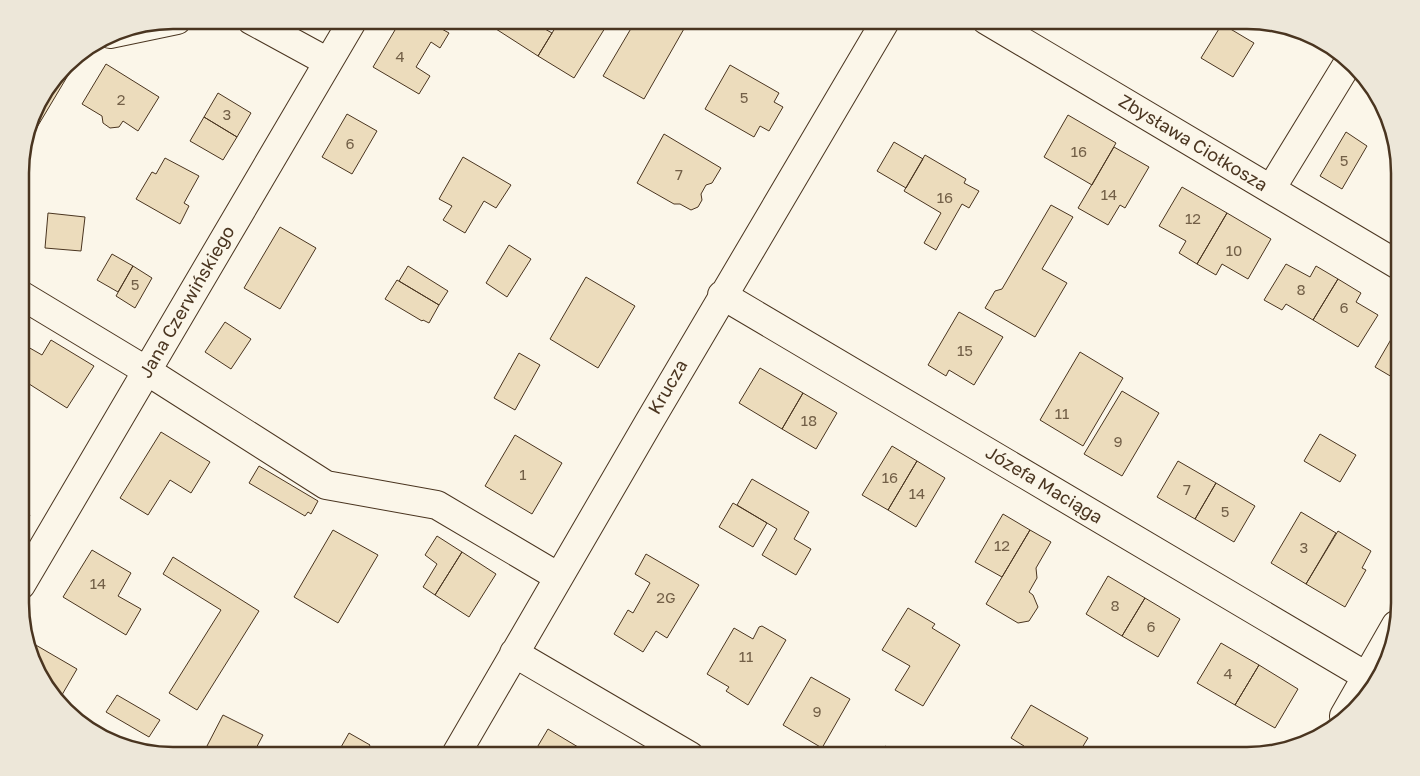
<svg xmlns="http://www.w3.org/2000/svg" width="1420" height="776" font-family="'Golos Text',sans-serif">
<rect width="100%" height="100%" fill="#fbf6e9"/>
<path fill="#ecdcbc" stroke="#4a3520" d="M390 20H443L440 28 449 33 440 48 431 42 416 67 430 76 419 94 373 67 395 30 387 26Z
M482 20H529L552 33 538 56Z
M560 20H591L605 28 574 78 538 56Z
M591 20H610L605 28Z
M636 20H689L644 99 603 76Z
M1222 24 1254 43 1233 77 1201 58Z
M1280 29 1304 35 1301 40Z
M106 64 159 97 138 131 123 121 119 127 110 128 103 123 102 116 82 104Z
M730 65 779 93 774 102 783 107 769 131 760 126 754 137 705 109Z
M63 69 70 72 33 134 28 131 36 105Z
M218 93 251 113 237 137 204 117Z
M347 114 377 131 352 174 322 157Z
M1068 115 1116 143 1092 185 1044 157Z
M204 117 237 137 223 160 190 141Z
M1346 132 1367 146 1342 189 1320 176Z
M664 134 721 168 712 183 706 185 701 194 702 200 698 207 691 210 680 204H674L637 183Z
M894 142 923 159 906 188 877 171Z
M1114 147 1149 167 1125 208 1120 205 1108 225 1078 208Z
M925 155 966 179 964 183 979 191 969 208 962 204 936 250 924 243 941 213 904 191Z
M463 157 511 185 496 208 484 201 465 233 443 220 452 206 439 199Z
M165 158 199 176 184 203 189 206 180 224 136 199 152 172 156 174Z
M1182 187 1227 213 1197 264 1179 253 1186 241 1159 226Z
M1051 205 1073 217 1042 269 1067 283 1035 337 985 308 995 291 1002 289Z
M48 213 85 217 81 251 45 248Z
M1227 213 1271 239 1248 279 1222 264 1216 275 1197 264Z
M280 227 316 248 280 309 244 288Z
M509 245 531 259 507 297 486 283Z
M112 254 133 266 118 292 97 280Z
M1286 264 1310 277 1316 266 1338 279 1313 320 1286 304 1282 310 1264 300Z
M133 266 152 278 135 308 116 296Z
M408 266 448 291 439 305 399 281Z
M586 277 635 306 598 368 550 339Z
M1338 279 1361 293 1356 302 1378 315 1358 347 1313 320Z
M397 280 439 305 429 323 423 320 422 321 385 299Z
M959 312 1003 337 974 385 949 370 946 376 928 365Z
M225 322 251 339 231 369 205 352Z
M1397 329 1400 331V373L1396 370 1392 377 1375 367Z
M51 340 94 366 67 408 26 382 28 379 21 375V357L28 347 42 355Z
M1080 352 1123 378 1083 446 1040 420Z
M519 353 540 365 515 410 494 398Z
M760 368 803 393 782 429 739 403Z
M1122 391 1159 413 1122 476 1084 454Z
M803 393 837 413 816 449 782 429Z
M161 432 210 462 191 493 170 480 148 515 120 498Z
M1320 434 1356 455 1340 482 1304 461Z
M515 435 562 463 532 514 485 486Z
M892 446 917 461 888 510 862 495Z
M917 461 945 478 916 527 888 510Z
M1178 461 1216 483 1195 519 1157 497Z
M259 466 318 501 311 514 308 512 305 516 249 483Z
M752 479 809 512 794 539 811 549 796 575 762 555 777 529 737 505Z
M1216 483 1255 506 1234 542 1195 519Z
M21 489 27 493 21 502Z
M733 503 767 523 753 547 719 527Z
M21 510 30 515 21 530Z
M1301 512 1336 533 1306 584 1271 563Z
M1003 514 1030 530 1002 577 975 562Z
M333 530 378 555 338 623 294 597Z
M1030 530 1051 542 1036 568 1037 578 1029 592 1033 595 1038 607 1029 621 1018 623 986 604Z
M1338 531 1371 551 1362 568 1366 570 1345 607 1306 584Z
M437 536 462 552 435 595 423 587 437 564 425 555Z
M92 550 131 573 118 596 141 609 126 635 63 597Z
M462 552 496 574 469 617 435 595Z
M646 554 699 585 667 638 656 631 643 652 614 634 628 610 633 613 650 583 635 574Z
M173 557 259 611 197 710 169 693 221 610 163 574Z
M1108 576 1145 598 1122 636 1086 614Z
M1145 598 1180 619 1158 657 1122 636Z
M908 608 935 624 932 628 960 645 923 706 895 690 910 666 882 650Z
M762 626 786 640 748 705 726 691 729 687 707 674 734 628 753 639 759 627Z
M1221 643 1259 665 1235 705 1197 683Z
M34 644 77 669 59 700 46 688 31 650Z
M1259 665 1298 689 1275 728 1235 705Z
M811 677 850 699 822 748 783 725Z
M117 695 160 720 149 737 106 712Z
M1031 705 1088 738 1077 756H1050L1045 753 1043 756H1030L1026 753 1024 746 1011 738Z
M223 715 263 735 252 756H226L207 746Z
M548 729 593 756H532Z
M349 733 370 745 365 754 368 756H336Z
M885 746 902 756H880Z
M1207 751 1215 756H1204Z"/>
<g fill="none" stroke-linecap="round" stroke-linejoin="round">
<defs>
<path id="minor" d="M251 20 328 62
M986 20 1400 266
M110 34 177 20
M1271 189 1348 63
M21 295 147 371 326 485 437 505 557 576
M722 295 1366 676
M21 585 353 20
M514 653 690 756
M1344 716 1396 625
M455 756C597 510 741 264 886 20"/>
</defs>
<use href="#minor" stroke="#4a3520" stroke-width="30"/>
<use href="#minor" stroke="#fbf6e9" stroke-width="28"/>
</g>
<g text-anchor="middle" stroke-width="4" stroke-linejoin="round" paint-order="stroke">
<g font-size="15" fill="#725f47">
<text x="400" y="62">4</text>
<text x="744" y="103">5</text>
<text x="121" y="105">2</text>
<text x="227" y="120">3</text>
<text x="350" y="149">6</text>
<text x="1079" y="157">16</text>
<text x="1344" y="166">5</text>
<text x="679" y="180">7</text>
<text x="1109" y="200">14</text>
<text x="945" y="203">16</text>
<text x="1193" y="224">12</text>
<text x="1234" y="256">10</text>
<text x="135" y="290">5</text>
<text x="1301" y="295">8</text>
<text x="1344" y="313">6</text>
<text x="965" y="356">15</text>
<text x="1062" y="419">11</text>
<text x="809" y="426">18</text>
<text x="1118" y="447">9</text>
<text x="523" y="480">1</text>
<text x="890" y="483">16</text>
<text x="1187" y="495">7</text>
<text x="917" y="499">14</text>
<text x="1225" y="517">5</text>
<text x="1002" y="551">12</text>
<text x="1304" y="553">3</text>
<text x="98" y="589">14</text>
<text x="666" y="603">2G</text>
<text x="1115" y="611">8</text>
<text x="1151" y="632">6</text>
<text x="746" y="662">11</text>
<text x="1228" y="679">4</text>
<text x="817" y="717">9</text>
</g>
<g font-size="18" fill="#4a3520" stroke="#fbf6e9">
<text transform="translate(1193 143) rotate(31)" y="6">Zbysława Ciołkosza</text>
<text transform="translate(187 302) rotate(-60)" y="6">Jana Czerwińskiego</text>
<text transform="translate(668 387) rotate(-60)" y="6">Krucza</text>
<text transform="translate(1044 485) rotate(31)" y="6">Józefa Maciąga</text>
</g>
</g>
<path d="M0 0H1420V776H0ZM173 29H1247A144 144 0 0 1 1391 173V603A144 144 0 0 1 1247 747H173A144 144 0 0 1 29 603V173A144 144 0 0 1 173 29Z" fill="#ede7d9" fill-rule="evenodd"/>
<path fill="none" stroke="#4a3520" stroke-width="2.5" d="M173 29H1247A144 144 0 0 1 1391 173V603A144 144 0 0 1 1247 747H173A144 144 0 0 1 29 603V173A144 144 0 0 1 173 29Z"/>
</svg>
